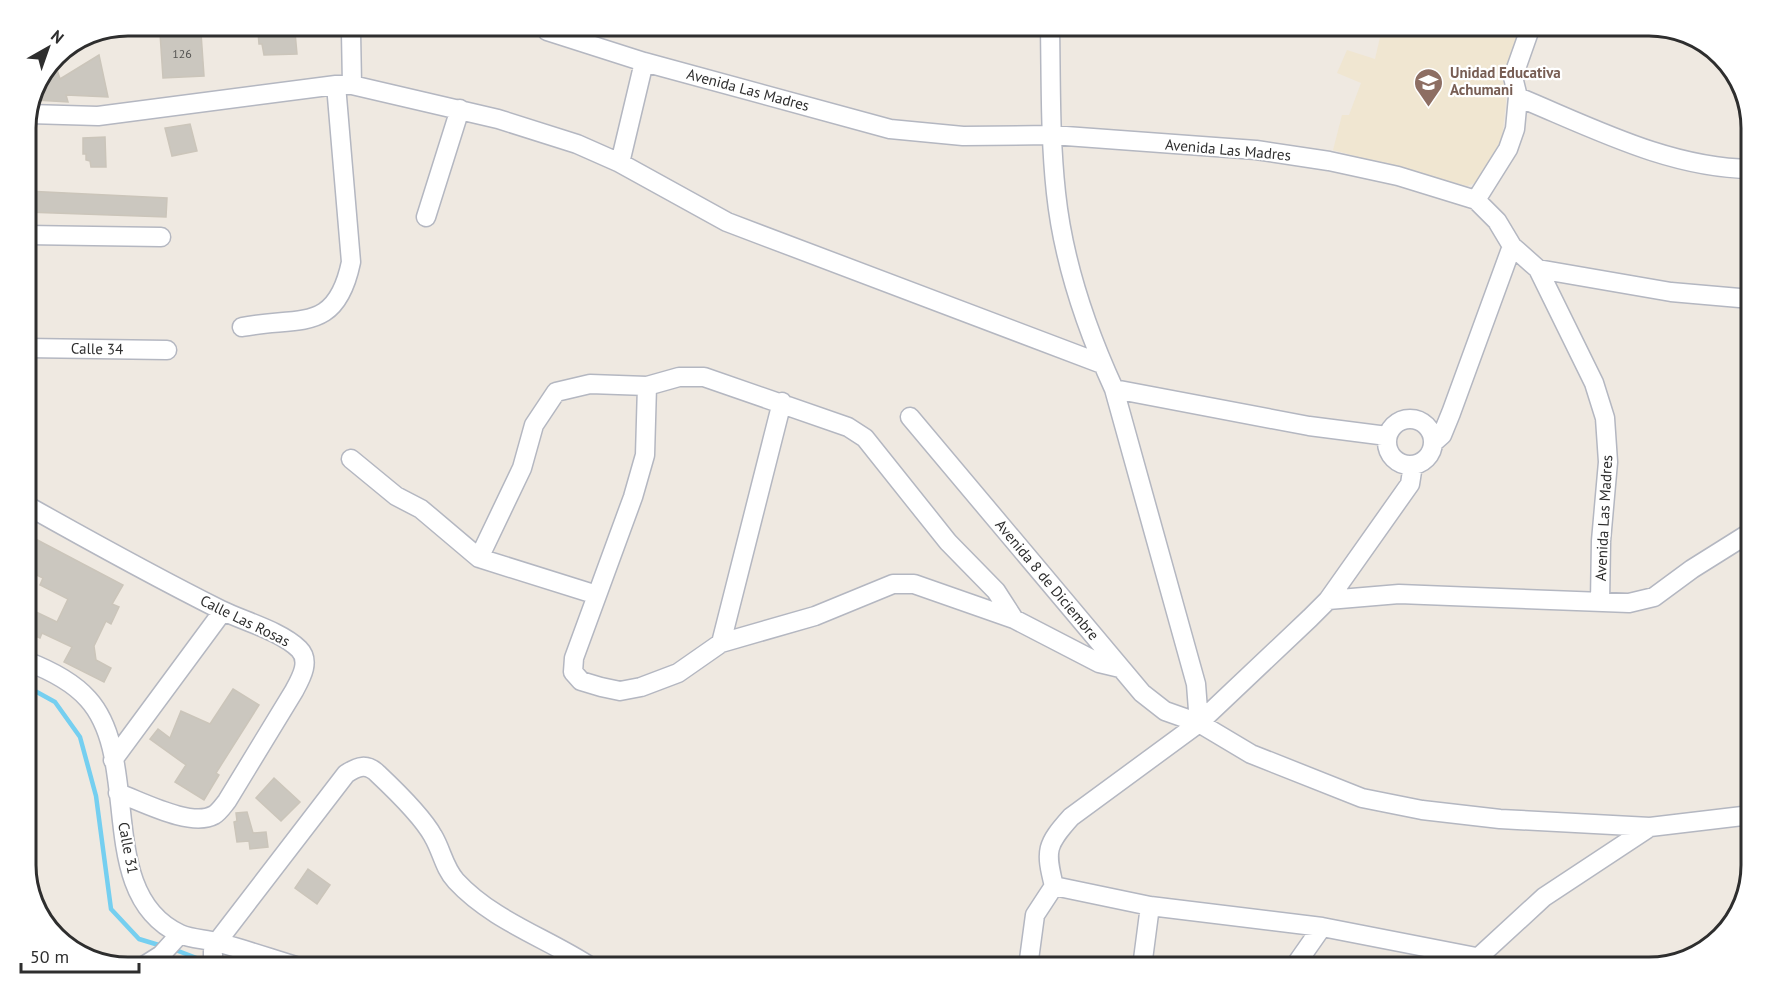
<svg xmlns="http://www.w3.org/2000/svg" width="1777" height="993" font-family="'PT Sans',sans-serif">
<rect width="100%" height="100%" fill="#efe9e1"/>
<path fill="#f0e6d1" d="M1522 26 1503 77 1506 102 1502 138 1480 181 1467 186 1333 150 1342 115H1349L1361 83 1337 73 1347 50 1375 59 1381 33 1402 36 1405 27Z"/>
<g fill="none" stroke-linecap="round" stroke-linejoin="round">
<path stroke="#75cff0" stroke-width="4.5" d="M26 686 55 702 80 737 96 796 111 909 139 939 162 946
M173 949 207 962"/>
</g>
<path fill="#cbc7bf" stroke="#cbc5ba" stroke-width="1.5" d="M258 32H295L297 54 264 55 262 44H259Z
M160 33H201L204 76 163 78Z
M99 55 108 97 66 95 68 102 36 100 54 60 60 79Z
M190 124 197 151 172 156 165 128Z
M105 137 106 167H91L90 161 86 160V154H83V138Z
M26 191 167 198 166 217 26 212Z
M26 534 123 585 112 604 119 607 111 624 106 621 94 646 96 660 111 668 104 682 64 662 72 647 42 633 40 638 26 632V624L32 610 57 622 68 599 40 585 43 578 26 570Z
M233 689 259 705 216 773 219 775 204 800 175 782 186 765 150 739 158 729 170 738 181 711 210 724Z
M274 778 300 802 281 821 256 798Z
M247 812 253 833 266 832 268 847 250 849 249 841 237 842 234 822 237 821 236 813Z
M308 869 330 885 317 904 295 888Z"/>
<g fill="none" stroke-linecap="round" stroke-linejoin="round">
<defs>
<path id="minor" d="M1050 28C1051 83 1050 138 1056 193 1063 259 1086 328 1114 389L1196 684 1199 723
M547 31 644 62 890 129 963 136 1052 135 1256 150 1329 161 1398 176 1476 200 1497 221 1512 246 1538 269 1594 383 1605 418 1608 462 1601 541 1600 602
M351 32 352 85
M1518 97C1593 128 1669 168 1751 169
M29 114 98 116 336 85H352L498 119 577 144 620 163 727 222 1102 364
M620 163 644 62
M1476 200 1508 149 1515 129 1518 97 1513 77 1531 26
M426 217 460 109
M26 235 161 237
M1538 269 1671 292 1751 299
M242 327C300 316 336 334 351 262L336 85
M26 348 167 350
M647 386 645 455 633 497 574 658 573 672 581 681 601 687 620 691 641 687 678 673 721 643 815 616 893 584H914L1014 619 1099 663 1120 668
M1114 389 1309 426 1387 436
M910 417 1142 693 1165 711 1199 723 1251 754 1362 798 1422 810 1500 819 1650 827 1751 815
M1387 442a23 23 0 1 1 46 0a23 23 0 1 1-46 0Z
M1433 443 1442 435 1451 413 1512 246
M351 459 396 496 421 509 479 558 597 595
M26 505C90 541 155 577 221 610 243 621 281 631 299 649 311 661 301 678 294 691L227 801C223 806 219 812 214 815 191 828 141 801 118 793
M479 558 522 468 534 425 556 392 590 384 647 386 679 377H704L848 427 865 438 948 542 996 591 1014 619
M1328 600 1399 594 1629 603 1654 597 1692 569 1751 532
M721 643 782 402
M26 661C47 669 73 682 88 699 143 760 94 894 180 934 191 939 205 939 216 942 244 949 272 959 299 967
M113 760 223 611
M1054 886 1150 906 1322 927 1476 957
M1469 966 1544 897 1650 827
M142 967 161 955 180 934
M213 967V951L217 942 346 774C358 766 367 763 378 774 395 790 422 816 433 836 442 851 444 868 456 881 493 921 547 938 591 967
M1028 967 1035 915 1054 886C1045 850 1046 845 1071 817L1199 723 1310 618 1328 600 1410 484 1413 465
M1142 967 1150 906
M1294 967 1322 927"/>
</defs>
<use href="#minor" stroke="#b4b7c1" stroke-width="21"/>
<use href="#minor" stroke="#fff" stroke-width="18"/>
</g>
<defs>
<symbol id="school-pin" viewBox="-11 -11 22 30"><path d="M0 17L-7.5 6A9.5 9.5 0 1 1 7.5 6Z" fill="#8d6e63" stroke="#fff"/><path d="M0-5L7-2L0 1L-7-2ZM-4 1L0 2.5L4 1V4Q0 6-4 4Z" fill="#fff"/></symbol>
</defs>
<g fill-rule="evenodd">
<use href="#school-pin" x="1412" y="66" width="33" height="45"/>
</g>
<g text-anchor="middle" stroke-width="4.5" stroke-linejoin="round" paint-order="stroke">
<g font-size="12" fill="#555452">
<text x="182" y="58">126</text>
</g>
<g font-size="15" font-weight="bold" fill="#785e54" stroke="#fff" text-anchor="start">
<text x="1450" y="78">Unidad Educativa<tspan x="1450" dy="17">Achumani</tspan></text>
</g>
<g font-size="15" fill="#2e2e2e" stroke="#fff">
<text transform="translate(748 90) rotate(15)" y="5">Avenida Las Madres</text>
<text transform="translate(1228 150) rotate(5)" y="5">Avenida Las Madres</text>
<text transform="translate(97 349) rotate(1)" y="5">Calle 34</text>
<text transform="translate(1604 518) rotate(-87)" y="5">Avenida Las Madres</text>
<text transform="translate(1047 580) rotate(50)" y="5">Avenida 8 de Diciembre</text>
<text transform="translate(245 621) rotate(26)" y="5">Calle Las Rosas</text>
<text transform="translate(128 848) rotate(79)" y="5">Calle 31</text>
</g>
</g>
<path d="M0 0H1777V993H0ZM128 36H1649A92 92 0 0 1 1741 128V865A92 92 0 0 1 1649 957H128A92 92 0 0 1 36 865V128A92 92 0 0 1 128 36Z" fill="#fff" fill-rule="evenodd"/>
<path fill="none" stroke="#2e2e2e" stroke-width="3" d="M128 36H1649A92 92 0 0 1 1741 128V865A92 92 0 0 1 1649 957H128A92 92 0 0 1 36 865V128A92 92 0 0 1 128 36Z"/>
<g transform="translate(48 48) rotate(40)" stroke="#ffffff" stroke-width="4.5" paint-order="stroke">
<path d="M0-4.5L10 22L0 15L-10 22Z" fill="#2e2e2e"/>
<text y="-9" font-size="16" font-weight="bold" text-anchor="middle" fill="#2e2e2e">N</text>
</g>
<path d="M21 963v9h118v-9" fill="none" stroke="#2e2e2e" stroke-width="3"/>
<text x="30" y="963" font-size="18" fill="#2e2e2e" stroke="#ffffff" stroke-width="4.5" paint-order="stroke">50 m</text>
</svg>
